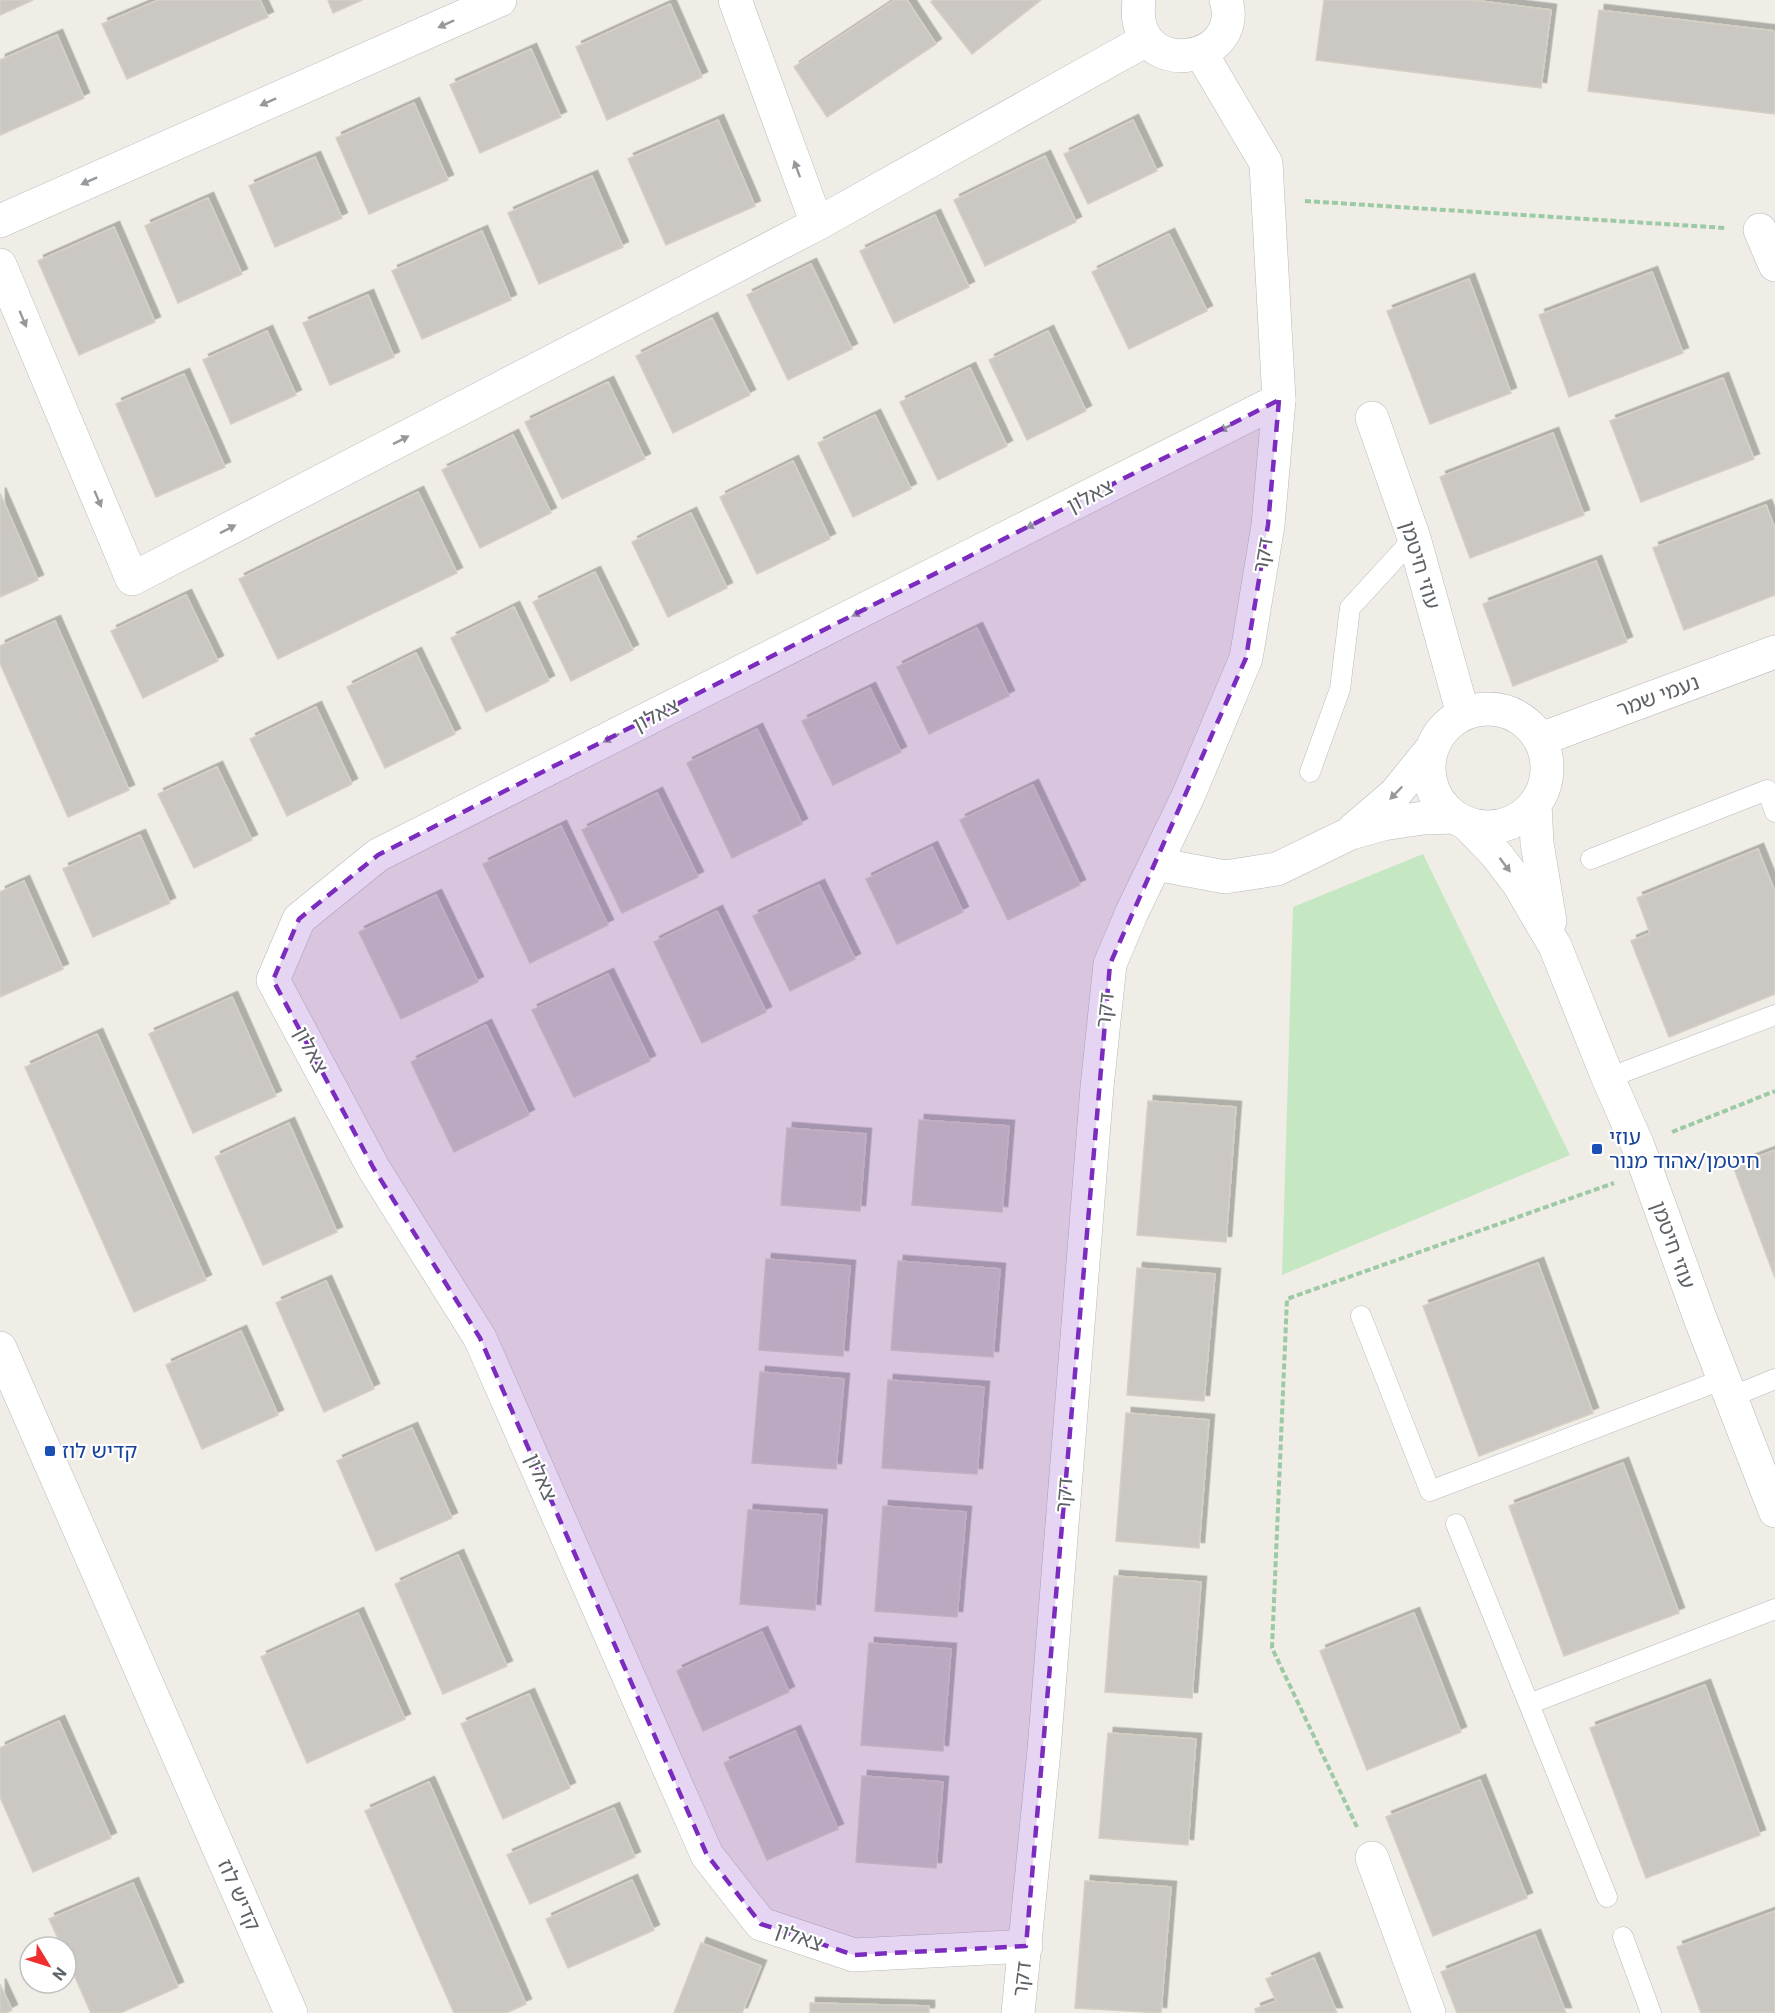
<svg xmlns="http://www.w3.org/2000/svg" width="1775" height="2013" font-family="Roboto,'Noto Sans Hebrew',sans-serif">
<defs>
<filter id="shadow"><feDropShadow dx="5.5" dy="-5.5" stdDeviation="0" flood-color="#0004"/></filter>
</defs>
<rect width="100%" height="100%" fill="#f0ede6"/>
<path fill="#c5e8c2" d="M1423 854 1570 1155 1282 1275 1293 907Z"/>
<path fill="#cbc8c3" stroke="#d5cfc4" stroke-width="1.5" filter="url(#shadow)" d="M0 0H33L0 15Z
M158 0H260L268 17 127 79 102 24Z
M328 0H362L333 13Z
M895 0H907L936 44 827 117 794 67Z
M933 0H1041L972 54 931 2Z
M1324 0H1472L1551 10 1541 88 1316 60Z
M670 4 702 77 607 120 576 47Z
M1599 10 1775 31V114L1588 91Z
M57 35 84 98 0 135V60Z
M531 49 561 117 480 153 450 85Z
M414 103 448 180 369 214 336 138Z
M718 120 755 206 666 245 628 159Z
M1133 120 1157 171 1088 204 1064 154Z
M1045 156 1076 222 985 266 954 200Z
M315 157 342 218 275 247 249 186Z
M592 176 623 247 539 284 508 213Z
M208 198 242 274 178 303 145 226Z
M935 215 969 287 894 323 860 251Z
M114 227 155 322 79 355 38 261Z
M482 231 511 300 422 339 392 271Z
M1169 234 1207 311 1129 349 1092 272Z
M811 264 852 349 788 380 747 295Z
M1652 272 1683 353 1569 397 1539 315Z
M1469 279 1511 393 1430 424 1387 311Z
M368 295 394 357 330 385 303 323Z
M712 318 750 395 673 433 636 356Z
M267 331 296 395 231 424 203 360Z
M1048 331 1086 411 1027 440 989 360Z
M970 368 1007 446 938 480 900 402Z
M184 374 225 467 156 497 116 404Z
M1723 378 1754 459 1641 502 1610 421Z
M608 382 645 459 562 499 525 422Z
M875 415 911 489 853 517 818 443Z
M1553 433 1584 515 1470 558 1440 477Z
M513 435 551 513 480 548 442 470Z
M793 461 830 539 757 574 720 497Z
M418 492 457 573 278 659 239 579Z
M0 493 38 580 0 597Z
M1766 505 1775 529V595L1684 630 1653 548Z
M691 513 727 588 668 617 632 542Z
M1596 561 1627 642 1513 686 1483 604Z
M595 572 633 650 571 681 533 602Z
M186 595 218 661 143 698 111 631Z
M514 607 549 681 486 712 451 638Z
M55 621 129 790 68 817 0 663V646Z
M977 628 1009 696 929 734 897 667Z
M416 653 455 734 385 768 347 687Z
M870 688 901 752 833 785 802 721Z
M316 707 352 784 287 816 250 739Z
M757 729 802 824 732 858 687 763Z
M217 767 252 840 194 868 158 794Z
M1033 785 1080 885 1008 920 960 820Z
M657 793 698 877 622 913 582 830Z
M561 826 608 925 530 963 483 864Z
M140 835 170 903 93 937 63 869Z
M932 847 963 912 897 944 866 879Z
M1758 849 1775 892V994L1669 1037 1631 941 1650 933 1637 898Z
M24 881 63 969 0 997V892Z
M819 885 855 959 790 991 753 916Z
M436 895 478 982 401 1019 359 932Z
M717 911 766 1012 702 1043 654 942Z
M608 974 650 1061 574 1097 532 1010Z
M232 997 276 1096 193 1133 149 1034Z
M486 1025 529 1115 454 1152 411 1062Z
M97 1034 206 1280 134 1312 25 1067Z
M1148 1101 1236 1107 1226 1242 1137 1235Z
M919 1120 1009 1126 1002 1212 912 1205Z
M289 1123 337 1232 263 1265 215 1157Z
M787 1128 866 1134 860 1211 781 1205Z
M1775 1150V1278L1733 1166Z
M766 1259 850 1266 843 1356 759 1350Z
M898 1261 1000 1269 993 1357 891 1350Z
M1538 1263 1593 1413 1479 1456 1423 1306Z
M1137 1268 1215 1274 1204 1401 1127 1395Z
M326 1281 374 1389 324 1412 276 1303Z
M241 1331 278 1415 202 1449 166 1365Z
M760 1372 844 1379 836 1469 752 1463Z
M888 1380 984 1387 977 1474 882 1468Z
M1126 1413 1209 1420 1199 1548 1116 1541Z
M412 1428 452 1518 376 1551 337 1461Z
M1623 1463 1679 1613 1564 1656 1509 1506Z
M883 1506 966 1512 957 1617 875 1611Z
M748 1510 822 1515 815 1610 740 1604Z
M458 1555 507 1666 443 1694 395 1584Z
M1114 1576 1201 1582 1192 1698 1105 1692Z
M358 1613 405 1719 307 1763 261 1657Z
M1414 1613 1461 1732 1367 1770 1320 1651Z
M762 1632 789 1692 703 1731 677 1671Z
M869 1643 951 1649 943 1751 861 1745Z
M1705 1685 1760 1835 1646 1878 1590 1728Z
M529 1694 570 1788 503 1819 461 1724Z
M59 1721 111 1838 33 1872 0 1797V1748Z
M795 1731 838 1829 767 1860 724 1763Z
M1108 1733 1196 1739 1188 1845 1099 1838Z
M862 1776 943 1782 936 1868 856 1862Z
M1480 1780 1527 1898 1433 1936 1386 1817Z
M429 1782 526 2004 506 2013H454L365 1811Z
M614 1808 635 1857 530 1904 507 1855Z
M632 1880 654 1930 568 1968 546 1919Z
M1085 1881 1171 1887 1161 2013 1075 2008Z
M133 1883 178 1987 120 2013H91L66 1957V1947H62L49 1919Z
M1775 1911V2013H1701L1677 1947Z
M1535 1935 1566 2013H1457L1441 1972Z
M701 1943 761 1966 742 2013H674Z
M1314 1958 1337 2013H1256L1255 2009 1276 2001 1266 1979Z
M0 1984 12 2010 6 2013H0Z
M810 2003 929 2006V2013H810Z"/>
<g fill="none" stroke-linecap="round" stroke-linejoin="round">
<defs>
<path id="service" d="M1310 772 1340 689 1350 608 1414 538
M1591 859 1767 790 1775 812
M1608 1078 1775 1015
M1361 1316 1430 1491 1724 1379
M1731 1397 1775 1379
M1456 1524 1607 1897
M1529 1704 1775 1609
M1623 1937 1651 2013"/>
<path id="minor" d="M735 0 817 224
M0 221 500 0
M1760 230 1775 265
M0 265 132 579 817 224 1146 40
M1372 418 1414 538 1463 714
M1429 768a59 59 0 1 1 118 0a59 59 0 1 1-118 0Z
M1541 739 1775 652
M1535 804 1537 843 1550 921
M1465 822 1496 854 1518 883 1555 946 1608 1078 1638 1146 1700 1318 1775 1511
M1354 829 1395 794 1433 747
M1156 864 1225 877 1277 869 1351 833 1383 824 1423 818 1455 817
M1372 1858 1429 2013
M1026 1946 854 1955 761 1924 707 1855 480 1338 374 1169 273 980 299 919 378 855 1279 400"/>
<path id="tertiary" d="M1139 0C1128 83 1246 65 1226 0
M0 1348 291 2013
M1018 2013 1044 1750 1097 1087 1110 964 1132 912 1189 794 1246 658 1268 525 1279 400 1266 163 1201 53"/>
</defs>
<use href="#service" stroke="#b6b9bd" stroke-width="21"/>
<use href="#minor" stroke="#b6b9bd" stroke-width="34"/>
<use href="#tertiary" stroke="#b6b9bd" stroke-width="34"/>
<path stroke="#9bcaa5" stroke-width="4" stroke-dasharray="6 3" stroke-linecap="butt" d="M1305 201 1726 228
M1672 1132 1775 1091
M1357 1827 1272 1648 1287 1299 1614 1183"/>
<use href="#service" stroke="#fff" stroke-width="20"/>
<use href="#minor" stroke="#fff" stroke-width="33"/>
<use href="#tertiary" stroke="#fff" stroke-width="33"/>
</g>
<defs><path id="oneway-solid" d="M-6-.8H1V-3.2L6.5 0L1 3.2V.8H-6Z" transform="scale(1.5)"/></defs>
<g fill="#96999c">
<use href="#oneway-solid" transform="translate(446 24) rotate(156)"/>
<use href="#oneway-solid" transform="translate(268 102) rotate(156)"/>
<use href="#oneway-solid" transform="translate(797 169) rotate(-110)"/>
<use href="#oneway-solid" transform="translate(89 181) rotate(156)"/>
<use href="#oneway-solid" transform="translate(23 319) rotate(67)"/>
<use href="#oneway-solid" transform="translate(1227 427) rotate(153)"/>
<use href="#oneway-solid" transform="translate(401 440) rotate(-27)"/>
<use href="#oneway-solid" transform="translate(98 499) rotate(67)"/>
<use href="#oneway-solid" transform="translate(1034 524) rotate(153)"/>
<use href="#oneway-solid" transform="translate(228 529) rotate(-27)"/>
<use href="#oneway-solid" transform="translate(860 612) rotate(153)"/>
<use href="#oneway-solid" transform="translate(611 738) rotate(153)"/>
<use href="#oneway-solid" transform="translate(1396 793) rotate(134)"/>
<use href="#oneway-solid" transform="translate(1505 865) rotate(53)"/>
</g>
<path fill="#7b2cbf" fill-opacity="0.2" stroke="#7b2cbf" stroke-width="4.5" stroke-dasharray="12 8" stroke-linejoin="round" d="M1279 400 1268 525 1246 658 1110 964 1026 1946 854 1955 761 1924 707 1855 480 1338 374 1169 273 980 299 919 378 855Z"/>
<g fill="#1a4fb4" stroke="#fff" stroke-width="2">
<rect x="1591" y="1143" width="12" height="12" rx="3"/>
<rect x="44" y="1445" width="12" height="12" rx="3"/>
</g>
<g text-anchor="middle" stroke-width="4.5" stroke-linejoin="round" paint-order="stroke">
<g font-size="21" fill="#5d6267" stroke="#fff">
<text transform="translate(1090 496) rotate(-27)" y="7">צאלון</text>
<text transform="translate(1263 555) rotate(-80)" y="7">דקר</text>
<text transform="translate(1420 565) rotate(73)" y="7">עוזי חיטמן</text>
<text transform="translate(1658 696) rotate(-20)" y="7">נעמי שמר</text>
<text transform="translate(656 715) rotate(-27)" y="7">צאלון</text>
<text transform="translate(1105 1010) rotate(-84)" y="7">דקר</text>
<text transform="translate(311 1050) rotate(62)" y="7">צאלון</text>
<text transform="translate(1673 1245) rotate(70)" y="7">עוזי חיטמן</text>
<text transform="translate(541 1477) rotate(66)" y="7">צאלון</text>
<text transform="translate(1064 1495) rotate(-85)" y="7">דקר</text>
<text transform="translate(239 1895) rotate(66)" y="7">קדיש לוז</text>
<text transform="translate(799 1937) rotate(19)" y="7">צאלון</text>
<text transform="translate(1022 1979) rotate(-83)" y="7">דקר</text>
</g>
<g font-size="21" fill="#164399" stroke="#fff" text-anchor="start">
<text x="1609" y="1144">עוזי<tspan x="1609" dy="24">חיטמן/אהוד מנור</tspan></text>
<text x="62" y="1458">קדיש לוז</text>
</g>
</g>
<g transform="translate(48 1965) rotate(128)"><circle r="28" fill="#ffffff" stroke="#bec0c2" stroke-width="1.5"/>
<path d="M0-4.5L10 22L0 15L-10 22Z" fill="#ef2e2d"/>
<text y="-9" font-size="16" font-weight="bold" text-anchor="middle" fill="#5d6267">N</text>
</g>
</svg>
